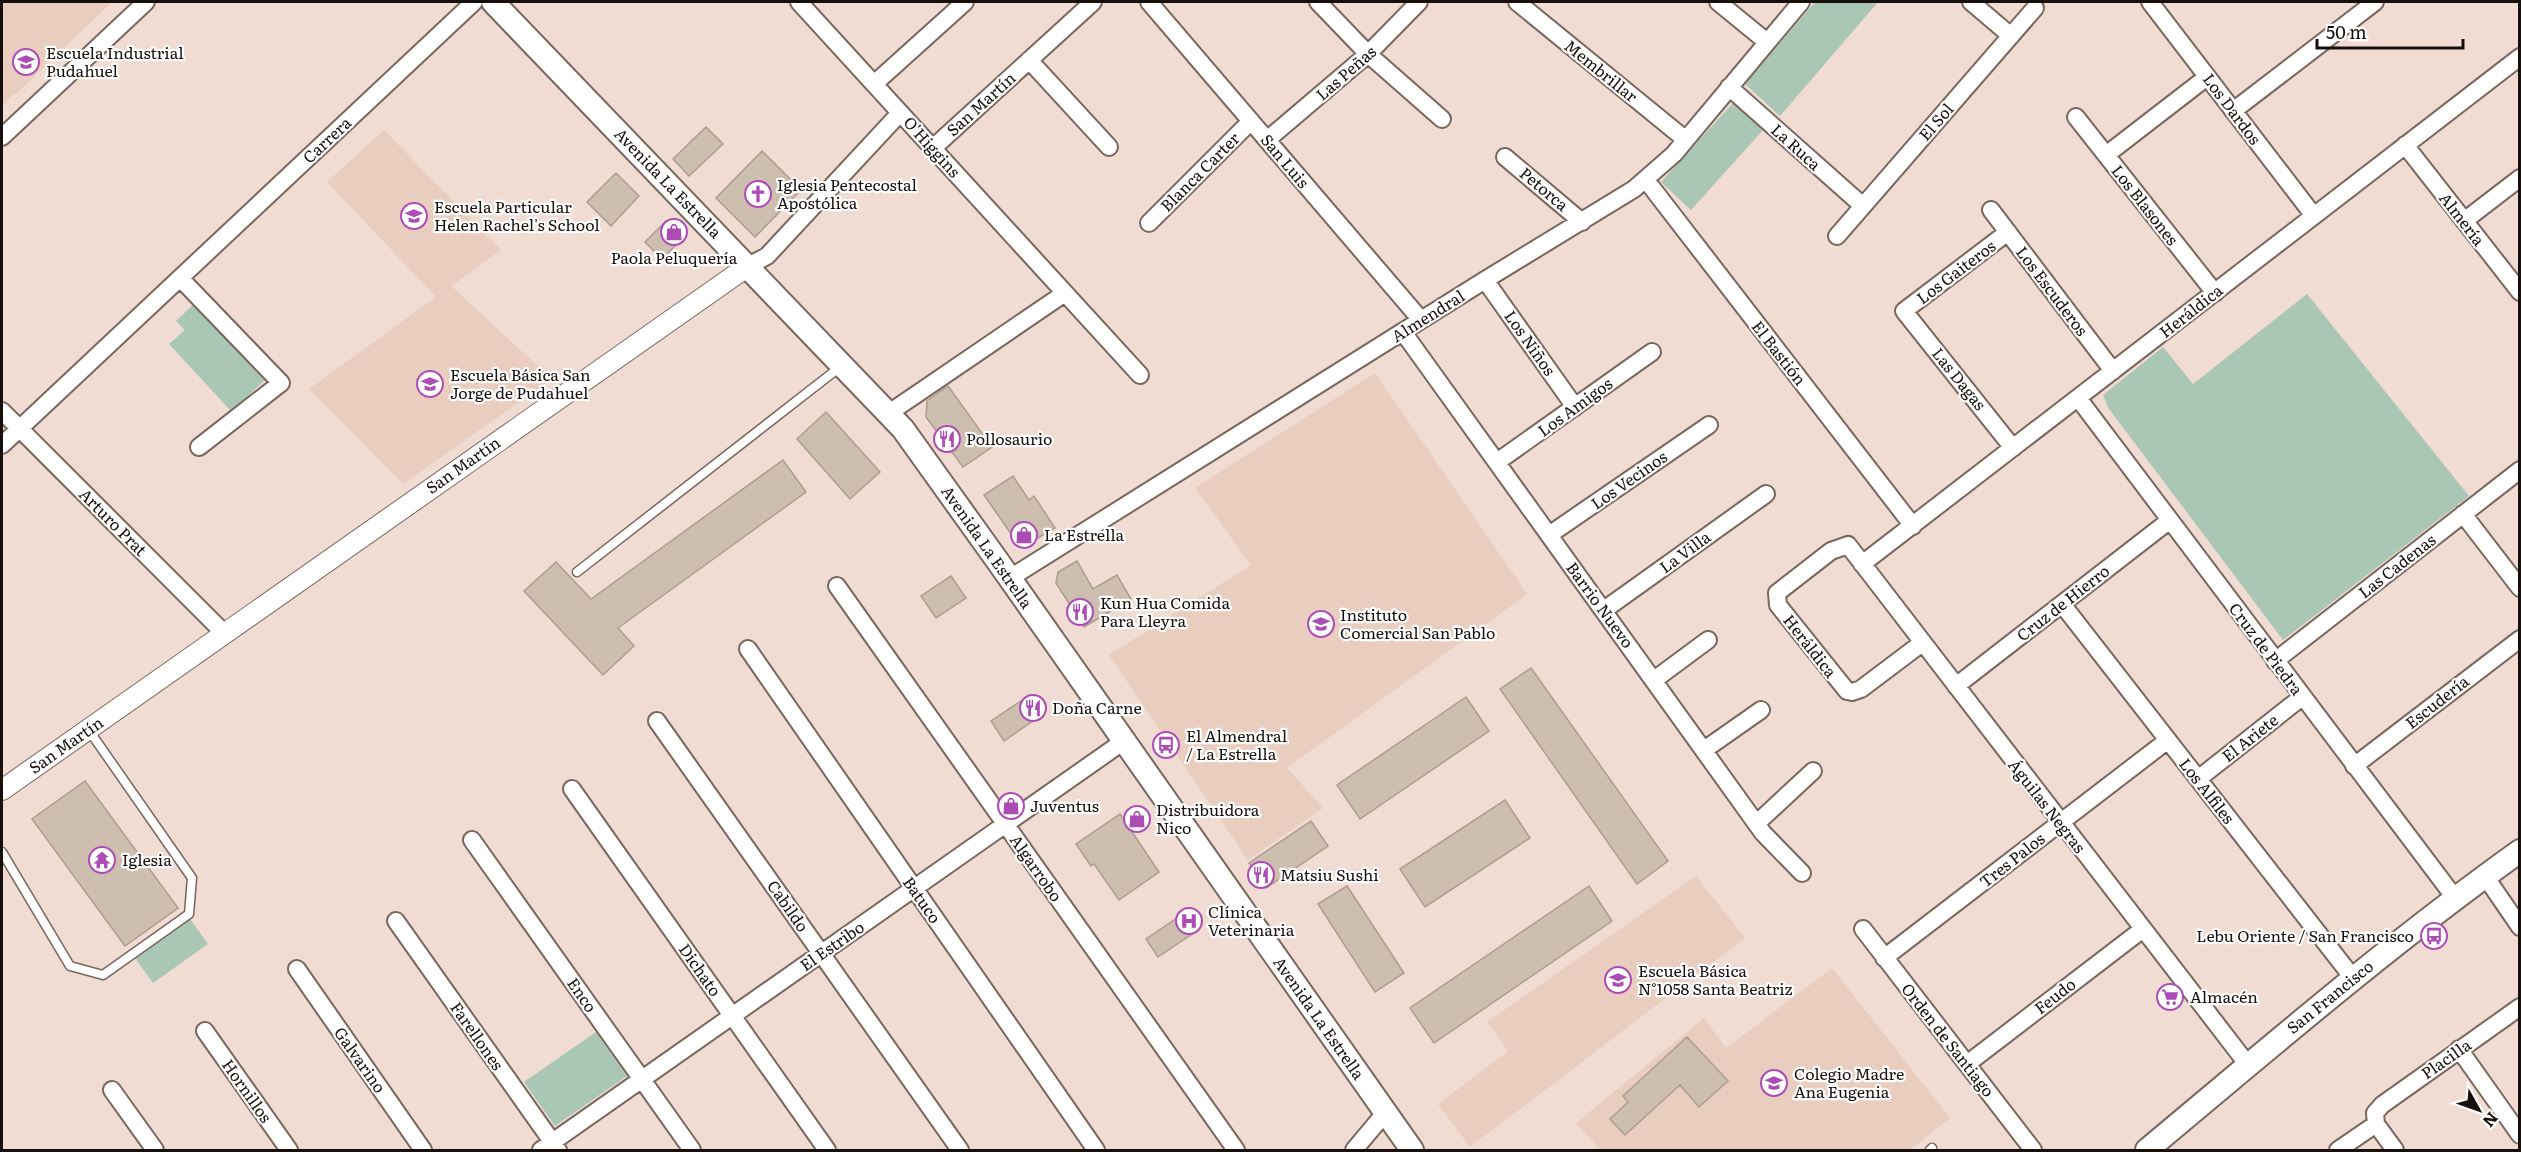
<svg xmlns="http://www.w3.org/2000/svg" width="2521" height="1152" font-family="Literata,serif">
<rect width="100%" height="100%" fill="#f0dcd2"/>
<path fill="#e9cebf" d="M2 2H112L16 94 14 93 2 105Z
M384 130 501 250 451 286 552 379 403 484 309 389 436 297 327 182Z
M1375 373 1527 594 1287 768 1323 808 1248 860 1109 655 1251 565 1195 488Z
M1696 876 1745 938 1470 1147 1438 1104 1508 1051 1487 1022Z
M1832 968 1950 1118 1910 1150H1600L1576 1123 1704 1018 1726 1048Z"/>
<path fill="#aac6b5" d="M1815 2H1878L1780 116 1745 84Z
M1733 103 1763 130 1691 210 1661 182Z
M2307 294 2469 496 2283 640 2109 409 2103 395 2163 347 2193 384Z
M194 304 265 380 231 411 169 344 185 330 176 321Z
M190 919 208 944 153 983 135 958Z
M596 1032 627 1076 555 1126 524 1082Z"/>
<path fill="#cdbeaf" stroke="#ac9d8f" stroke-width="1.5" d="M706 127 723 144 689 176 673 159Z
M762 151 801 190 755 237 716 198Z
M616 173 639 196 611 226 587 202Z
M666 221 683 238 662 259 645 242Z
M948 386 992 447 963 467 926 417 927 401Z
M826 412 880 472 850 499 797 439Z
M783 460 806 492 618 628 634 646 603 675 524 591 556 562 591 599Z
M1013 476 1029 500 1034 496 1055 528 1031 542 1016 541 984 495Z
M1077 561 1093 589 1117 575 1131 599 1084 627 1056 583 1058 572Z
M951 576 966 598 936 618 921 596Z
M1531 668 1668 861 1637 884 1500 689Z
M1030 695 1043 714 1004 741 991 721Z
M1466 697 1489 731 1360 819 1337 785Z
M85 781 178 908 125 946 32 819Z
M1505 800 1530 838 1425 907 1400 869Z
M1120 814 1159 872 1119 900 1094 864 1091 866 1076 844Z
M1311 821 1328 846 1266 888 1249 863Z
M1347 886 1404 973 1375 992 1318 904Z
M1589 886 1612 921 1434 1043 1410 1008Z
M1186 912 1198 930 1158 957 1146 939Z
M1687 1037 1728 1081 1699 1107 1680 1085 1625 1135 1610 1119 1628 1102 1623 1096Z"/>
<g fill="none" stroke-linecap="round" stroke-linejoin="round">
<defs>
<path id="service" d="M577 572 840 367
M2 852 70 966 103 975 189 914 192 878 88 729
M1930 1150 1932 1148"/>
<path id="minor" d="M799 2 1140 375
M1149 2 1421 320
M1318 2 1368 54 1442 119
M1517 2 1686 140
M1718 2 1767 42
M1971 2 2011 36
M2150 2 2314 216
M1029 60 1109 147
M874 84 965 2
M1729 87 1863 206
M2233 111 2375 2
M2076 117 2215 293
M2 137 146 2
M1267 140 1368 54 1419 2
M2405 145 2520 292
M933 148 1093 2
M2106 155 2207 77
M1505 157 1582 222
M1646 180 1913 526
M1991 210 2113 371
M2464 221 2520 178
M1149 223 1251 121
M2008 232 1904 311 2013 448
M1837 236 2035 8
M748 266 767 256 900 113
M180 278 281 383 199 447
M1485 280 1575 407
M1403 332 1763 833 1802 873
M2078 398 2455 898
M2 411 224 633
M889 413 1065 293
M2 445 474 2
M1497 462 1652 352
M2463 514 2520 588
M1549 535 1709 425
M1862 564 2520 57
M1010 578 1485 280 1634 189 1674 154 1801 2
M837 586 1236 1150
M2062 604 2353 978
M1604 610 1766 494
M1922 643 1861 689 1852 692 1847 691 1778 605 1777 593 1831 551 1848 545 2248 1065
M748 649 1096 1150
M2275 661 2520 470
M1654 680 1708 640
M1956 686 2170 520
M657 721 960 1150
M1704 750 1761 710
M2354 766 2520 639
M2198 779 2302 697
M572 789 827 1150
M1757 823 1813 771
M472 840 692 1150
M2485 876 2520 927
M396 921 558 1150
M1863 929 2033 1150
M1884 958 2168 740
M297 969 423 1150
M205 1031 289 1150
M2459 1049 2520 1135
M1967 1064 2143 929
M112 1090 155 1150
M541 1150 1124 741
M1354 1150 1385 1113
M2338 1150 2376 1124
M2395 1150 2376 1124 2375 1113 2382 1105 2520 1007"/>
<path id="tertiary" d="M2 790 748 266"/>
<path id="secondary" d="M493 2 903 429 999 563 1412 1150
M2147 1150C2269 1048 2390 944 2520 851"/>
</defs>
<use href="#service" stroke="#79675e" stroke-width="11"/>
<use href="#minor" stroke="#79675e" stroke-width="20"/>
<use href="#tertiary" stroke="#79675e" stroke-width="22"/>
<use href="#secondary" stroke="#79675e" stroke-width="26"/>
<use href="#service" stroke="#fff" stroke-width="8"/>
<use href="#minor" stroke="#fff" stroke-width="16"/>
<use href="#tertiary" stroke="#fff" stroke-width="20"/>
<use href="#secondary" stroke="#fff" stroke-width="22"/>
</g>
<defs>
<symbol id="school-ring" viewBox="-11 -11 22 22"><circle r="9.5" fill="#fff" stroke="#ac4db5" stroke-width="1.5"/><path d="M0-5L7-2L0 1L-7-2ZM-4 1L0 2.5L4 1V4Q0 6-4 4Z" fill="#ac4db5"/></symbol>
<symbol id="church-ring" viewBox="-11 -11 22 22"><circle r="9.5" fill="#fff" stroke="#ac4db5" stroke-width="1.5"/><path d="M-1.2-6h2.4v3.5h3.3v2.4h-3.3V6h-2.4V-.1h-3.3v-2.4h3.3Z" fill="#ac4db5"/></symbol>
<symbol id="shop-ring" viewBox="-11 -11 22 22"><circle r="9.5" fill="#fff" stroke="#ac4db5" stroke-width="1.5"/><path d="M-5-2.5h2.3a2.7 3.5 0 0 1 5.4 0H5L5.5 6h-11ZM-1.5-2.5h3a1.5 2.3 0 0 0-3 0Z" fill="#ac4db5"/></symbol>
<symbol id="restaurant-ring" viewBox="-11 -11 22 22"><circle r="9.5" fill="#fff" stroke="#ac4db5" stroke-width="1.5"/><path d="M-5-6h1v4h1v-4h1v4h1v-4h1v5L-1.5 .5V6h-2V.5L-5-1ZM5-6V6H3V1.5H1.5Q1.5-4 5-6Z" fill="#ac4db5"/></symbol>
<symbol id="bus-ring" viewBox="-11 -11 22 22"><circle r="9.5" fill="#fff" stroke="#ac4db5" stroke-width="1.5"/><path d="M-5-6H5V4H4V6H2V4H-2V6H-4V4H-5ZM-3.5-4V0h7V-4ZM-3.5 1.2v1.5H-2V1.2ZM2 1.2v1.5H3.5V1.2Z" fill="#ac4db5"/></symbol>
<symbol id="temple-ring" viewBox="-11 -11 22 22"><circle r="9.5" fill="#fff" stroke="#ac4db5" stroke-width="1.5"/><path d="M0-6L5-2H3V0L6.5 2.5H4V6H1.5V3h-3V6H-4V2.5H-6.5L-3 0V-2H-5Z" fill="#ac4db5"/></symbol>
<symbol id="hospital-ring" viewBox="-11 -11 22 22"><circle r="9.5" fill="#fff" stroke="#ac4db5" stroke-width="1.5"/><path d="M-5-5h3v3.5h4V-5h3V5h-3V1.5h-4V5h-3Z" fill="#ac4db5"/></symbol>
<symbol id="supermarket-ring" viewBox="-11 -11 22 22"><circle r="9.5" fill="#fff" stroke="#ac4db5" stroke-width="1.5"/><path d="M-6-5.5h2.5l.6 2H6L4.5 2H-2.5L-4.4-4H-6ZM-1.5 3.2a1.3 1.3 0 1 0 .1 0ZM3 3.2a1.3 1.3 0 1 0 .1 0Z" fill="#ac4db5"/></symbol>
</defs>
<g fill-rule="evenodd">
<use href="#school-ring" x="11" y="47" width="30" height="30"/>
<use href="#church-ring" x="743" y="179" width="30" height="30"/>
<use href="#school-ring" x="399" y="201" width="30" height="30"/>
<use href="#shop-ring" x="659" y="217" width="30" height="30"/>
<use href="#school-ring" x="415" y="369" width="30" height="30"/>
<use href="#restaurant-ring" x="932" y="424" width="30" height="30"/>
<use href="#shop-ring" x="1009" y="520" width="30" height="30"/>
<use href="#restaurant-ring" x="1065" y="597" width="30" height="30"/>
<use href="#school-ring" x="1306" y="609" width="30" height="30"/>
<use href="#restaurant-ring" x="1018" y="693" width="30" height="30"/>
<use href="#bus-ring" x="1151" y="730" width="30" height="30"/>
<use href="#shop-ring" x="996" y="791" width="30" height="30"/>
<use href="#shop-ring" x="1122" y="804" width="30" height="30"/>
<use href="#temple-ring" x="87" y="845" width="30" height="30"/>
<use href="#restaurant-ring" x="1246" y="860" width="30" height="30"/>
<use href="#hospital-ring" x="1174" y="906" width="30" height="30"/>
<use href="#bus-ring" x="2419" y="921" width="30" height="30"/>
<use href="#school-ring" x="1603" y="965" width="30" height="30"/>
<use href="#supermarket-ring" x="2155" y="982" width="30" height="30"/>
<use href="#school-ring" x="1759" y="1068" width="30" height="30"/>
</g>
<g text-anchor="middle" stroke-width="4.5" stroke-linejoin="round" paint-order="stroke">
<g font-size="16" fill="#160f0c" stroke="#fff" text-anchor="start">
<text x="46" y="59">Escuela Industrial<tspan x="46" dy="18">Pudahuel</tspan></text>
<text x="777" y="191">Iglesia Pentecostal<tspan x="777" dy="18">Apostólica</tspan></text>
<text x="434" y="213">Escuela Particular<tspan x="434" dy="18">Helen Rachel's School</tspan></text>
<text x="674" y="264" text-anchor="middle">Paola Peluquería</text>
<text x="450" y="381">Escuela Básica San<tspan x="450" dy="18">Jorge de Pudahuel</tspan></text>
<text x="966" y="445">Pollosaurio</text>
<text x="1044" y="541">La Estrella</text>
<text x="1100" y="609">Kun Hua Comida<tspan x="1100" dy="18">Para Lleyra</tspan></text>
<text x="1340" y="621">Instituto<tspan x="1340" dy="18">Comercial San Pablo</tspan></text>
<text x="1052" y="714">Doña Carne</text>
<text x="1186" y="742">El Almendral<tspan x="1186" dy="18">/ La Estrella</tspan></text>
<text x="1030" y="812">Juventus</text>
<text x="1156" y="816">Distribuidora<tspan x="1156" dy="18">Nico</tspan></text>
<text x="122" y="866">Iglesia</text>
<text x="1280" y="881">Matsiu Sushi</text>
<text x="1208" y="918">Clínica<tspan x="1208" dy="18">Veterinaria</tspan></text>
<text x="2414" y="942" text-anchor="end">Lebu Oriente / San Francisco</text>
<text x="1638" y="977">Escuela Básica<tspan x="1638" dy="18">N°1058 Santa Beatriz</tspan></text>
<text x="2190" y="1003">Almacén</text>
<text x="1794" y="1080">Colegio Madre<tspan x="1794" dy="18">Ana Eugenia</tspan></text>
</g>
<g font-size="16" fill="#160f0c" stroke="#fff">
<text transform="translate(1601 71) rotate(39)" y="6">Membrillar</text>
<text transform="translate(1346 73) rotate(-41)" y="6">Las Peñas</text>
<text transform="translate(981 104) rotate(-42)" y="6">San Martín</text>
<text transform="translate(2232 109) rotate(53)" y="6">Los Dardos</text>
<text transform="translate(1936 122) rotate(-49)" y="6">El Sol</text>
<text transform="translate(327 140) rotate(-43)" y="6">Carrera</text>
<text transform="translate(932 147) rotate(48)" y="6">O'Higgins</text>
<text transform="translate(1796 147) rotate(42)" y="6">La Ruca</text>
<text transform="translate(1285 161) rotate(50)" y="6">San Luis</text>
<text transform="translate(1200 172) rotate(-45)" y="6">Blanca Carter</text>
<text transform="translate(668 183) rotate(46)" y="6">Avenida La Estrella</text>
<text transform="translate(1544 189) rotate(40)" y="6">Petorca</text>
<text transform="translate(2145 205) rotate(52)" y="6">Los Blasones</text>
<text transform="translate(2462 219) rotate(52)" y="6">Almería</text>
<text transform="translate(1956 272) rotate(-37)" y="6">Los Gaiteros</text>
<text transform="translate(2052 291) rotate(53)" y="6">Los Escuderos</text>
<text transform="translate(2191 311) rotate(-38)" y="6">Heráldica</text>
<text transform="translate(1428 316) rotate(-32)" y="6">Almendral</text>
<text transform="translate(1530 343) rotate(55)" y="6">Los Niños</text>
<text transform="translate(1779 353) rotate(52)" y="6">El Bastión</text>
<text transform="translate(1959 379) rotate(51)" y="6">Las Dagas</text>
<text transform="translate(1575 407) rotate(-36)" y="6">Los Amigos</text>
<text transform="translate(463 465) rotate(-35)" y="6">San Martín</text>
<text transform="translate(1629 480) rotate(-35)" y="6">Los Vecinos</text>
<text transform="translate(113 522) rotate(45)" y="6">Arturo Prat</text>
<text transform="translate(987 547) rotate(55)" y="6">Avenida La Estrella</text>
<text transform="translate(1685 552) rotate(-36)" y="6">La Villa</text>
<text transform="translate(2397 566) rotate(-38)" y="6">Las Cadenas</text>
<text transform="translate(2063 603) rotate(-38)" y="6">Cruz de Hierro</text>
<text transform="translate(1600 605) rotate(54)" y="6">Barrio Nuevo</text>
<text transform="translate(1810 646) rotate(52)" y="6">Heráldica</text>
<text transform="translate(2266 649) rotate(53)" y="6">Cruz de Piedra</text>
<text transform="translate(2437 702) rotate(-38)" y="6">Escudería</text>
<text transform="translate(2250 738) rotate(-38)" y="6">El Ariete</text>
<text transform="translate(66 745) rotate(-35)" y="6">San Martín</text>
<text transform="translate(2207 791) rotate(52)" y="6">Los Alfiles</text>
<text transform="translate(2047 806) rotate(52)" y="6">Águilas Negras</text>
<text transform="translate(2012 860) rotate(-38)" y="6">Tres Palos</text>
<text transform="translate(1036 868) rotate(55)" y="6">Algarrobo</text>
<text transform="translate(922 900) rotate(55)" y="6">Batuco</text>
<text transform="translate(788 906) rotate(55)" y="6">Cabildo</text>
<text transform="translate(832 946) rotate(-35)" y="6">El Estribo</text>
<text transform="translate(700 970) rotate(55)" y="6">Dichato</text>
<text transform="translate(582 995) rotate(55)" y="6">Enco</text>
<text transform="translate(2055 996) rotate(-38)" y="6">Feudo</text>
<text transform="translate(2330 997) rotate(-39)" y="6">San Francisco</text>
<text transform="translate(1319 1018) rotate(55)" y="6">Avenida La Estrella</text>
<text transform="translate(477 1036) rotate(55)" y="6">Farellones</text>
<text transform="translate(1948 1040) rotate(52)" y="6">Orden de Santiago</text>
<text transform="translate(2446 1059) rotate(-35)" y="6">Placilla</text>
<text transform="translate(360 1060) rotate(55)" y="6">Galvarino</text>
<text transform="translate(247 1091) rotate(55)" y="6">Hornillos</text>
</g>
</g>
<rect width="2521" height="1152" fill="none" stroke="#160f0c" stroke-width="6"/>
<g transform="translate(2479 1110) rotate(130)" stroke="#ffffff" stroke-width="4.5" paint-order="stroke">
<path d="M0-4.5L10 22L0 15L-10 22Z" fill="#160f0c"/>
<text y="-9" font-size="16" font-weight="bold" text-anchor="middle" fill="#160f0c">N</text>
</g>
<path d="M2317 39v9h146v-9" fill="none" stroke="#160f0c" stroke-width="3"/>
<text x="2326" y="39" font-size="18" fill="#160f0c" stroke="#ffffff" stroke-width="4.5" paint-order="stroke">50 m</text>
</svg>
